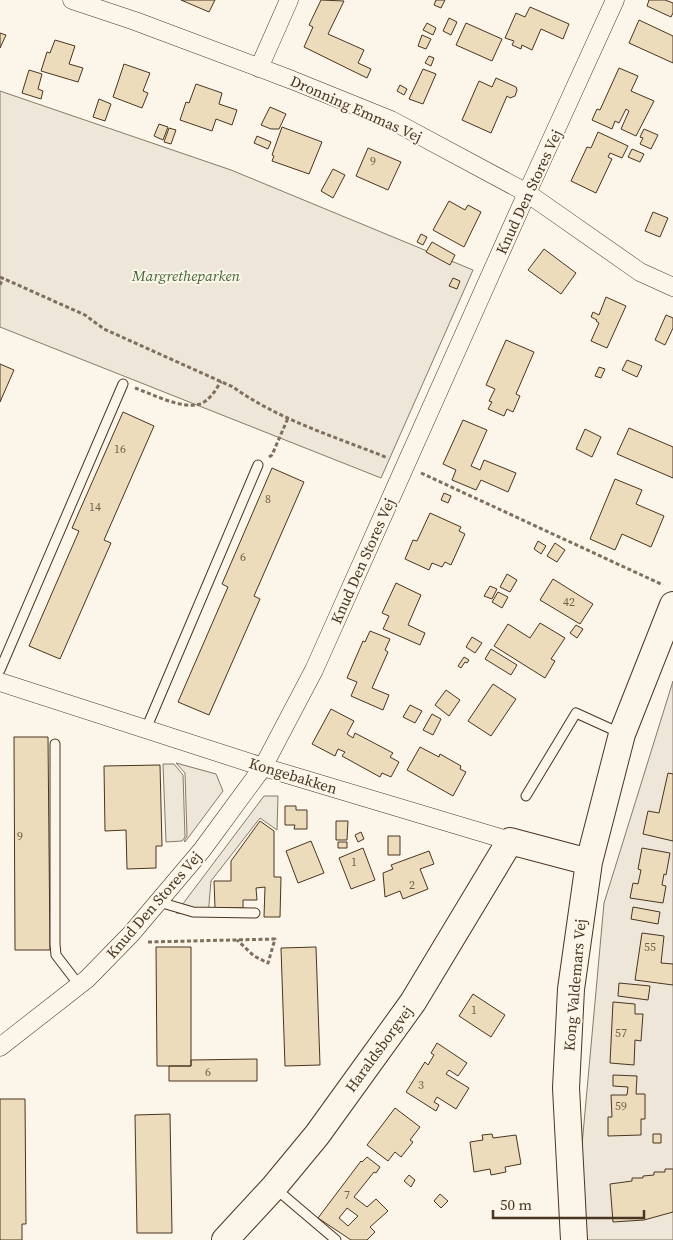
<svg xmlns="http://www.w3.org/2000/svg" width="673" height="1240" font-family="'Source Serif 4',serif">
<rect width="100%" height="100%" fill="#fbf6e9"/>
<path fill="#ede6d9" stroke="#887966" d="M0 91 231 170 473 270 381 478 0 327Z
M673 681V1240H587L580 1167 604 903Z
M176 763 216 774 223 791 185 842 184 841 187 836 185 773Z"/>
<path fill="#ede7d9" stroke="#887966" d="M163 764H174L183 775 185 837 182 841 166 842Z
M264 796H278L277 830 260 818 211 881 208 916 176 913Z"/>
<path fill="#ecdcbc" stroke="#4a3520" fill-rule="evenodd" d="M181 0H215L209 12Z
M321 0 344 1 328 34 364 50 358 63 371 69 367 78 304 47 313 27 309 25Z
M436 0H445L441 8 434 5Z
M649 0H665L673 3V13L671 17 647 6Z
M530 7 569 24 563 39 541 29 532 50 522 45 521 49 512 45 514 41 505 38 516 13 525 17Z
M449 18 457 22 451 35 443 31Z
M639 20 673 36V63L629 43Z
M427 23 436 28 433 35 423 30Z
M466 23 502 39 492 61 456 45Z
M0 33 6 35 0 48Z
M422 35 431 39 426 49 418 46Z
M55 40 75 46 69 64 83 68 78 82 41 71 47 52 50 53Z
M429 56 434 58 431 66 425 63Z
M124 64 150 73 143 91 148 93 142 108 113 97Z
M619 68 638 76 631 91 654 101 636 136 621 129 629 111 626 109 619 123 615 121 612 129 592 120 597 109 600 110Z
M423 69 436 74 423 104 409 99Z
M29 70 42 74 38 89 43 91 41 99 22 93Z
M496 78 516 87 517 90 515 96 510 98 507 96 491 133 462 120 479 81 492 87Z
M196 84 222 93 219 104 237 110 232 125 216 119 212 131 180 120 186 102 189 103Z
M400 85 407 89 404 95 397 91Z
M99 99 111 104 105 121 93 117Z
M270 107 286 114 279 129H271L261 125Z
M159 124 168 127 163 140 154 136Z
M282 127 322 142 309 174 272 161 274 156 272 155Z
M169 128 176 130 171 144 164 142Z
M644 129 658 135 651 149 640 144 643 138 640 137Z
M598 132 628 146 622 158 610 153 608 157 612 159 596 193 571 181 587 147 591 148Z
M257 136 271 142 268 149 254 143Z
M368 148 401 162 388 190 356 176Z
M632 149 644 154 640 162 628 157Z
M333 169 345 175 333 198 321 191Z
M449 201 465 210 468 205 481 212 464 247 433 230Z
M653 212 668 218 660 237 645 231Z
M421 234 427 237 423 245 417 242Z
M432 242 455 255 450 265 426 252Z
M544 249 576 273 561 294 528 270Z
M453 278 460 281 457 289 449 286Z
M606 297 626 306 607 348 591 341 599 323 596 321 597 320 591 317 593 312 599 315Z
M666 315 673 318V328L665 345 655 340Z
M506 340 534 352 516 394 520 396 513 412 507 409 504 416 488 409 492 402 489 401 495 389 486 385Z
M627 360 642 366 637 377 622 370Z
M0 364 14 370 0 402Z
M599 367 605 369 601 378 595 376Z
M123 412 154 426 104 540 111 543 60 659 29 646 79 531 72 528Z
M463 420 487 430 471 466 480 470 484 460 516 473 508 492 481 480 476 490 452 480 456 470 443 464Z
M629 428 673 447V478L617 454Z
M585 429 601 437 592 457 576 449Z
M272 468 304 482 254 596 260 599 209 715 178 702 228 587 222 584Z
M615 479 642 490 636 504 664 516 651 547 622 534 615 550 590 539Z
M444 493 451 496 448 503 441 500Z
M430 513 461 527 459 531 465 534 451 565 445 562 442 567 432 563 429 570 405 559 413 540 417 541Z
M538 541 546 546 541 554 534 549Z
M555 543 565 550 557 562 547 556Z
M507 574 517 580 510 592 500 587Z
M553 579 593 604 580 624 540 600Z
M396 583 421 595 408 625 425 633 420 645 383 629 389 616 382 613Z
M490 586 497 589 492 599 484 596Z
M498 592 508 597 502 608 492 602Z
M540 623 565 638 551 659 555 661 545 678 494 646 508 624 530 638Z
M576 625 583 629 577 638 570 633Z
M370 631 390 639 385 650 388 652 372 688 389 695 383 710 351 696 357 682 347 678 363 641 365 642Z
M472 637 482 643 475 653 466 647Z
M491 649 517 665 511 675 485 659Z
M464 657 469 660 467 663 465 662 461 668 458 666Z
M493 684 516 699 491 736 468 721Z
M446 690 460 700 449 716 435 705Z
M410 705 422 711 415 723 403 717Z
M331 709 354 721 347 734 353 738 355 733 393 753 390 757 399 762 391 777 382 773 380 777 342 756 345 752 338 749 335 756 312 744Z
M432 714 441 719 433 735 423 730Z
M14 737H48L50 950H15Z
M420 747 439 757 440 754 461 766 460 769 466 772 453 796 407 770Z
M160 765 162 846H156V868L127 869 126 830 105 831 104 766Z
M668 773 673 774V841L643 834 648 811 659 813Z
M285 806H296V810H307V829H294L295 825H285Z
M260 821 274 831V877H281L280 917H264L265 887 256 888 257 900H243V908H215L214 881H231V861Z
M336 821H348L347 840H336Z
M361 832 364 839 358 842 355 835Z
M388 836H400V855H388Z
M311 841 324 873 298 883 286 851Z
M338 842H347V848H338Z
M363 848 375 880 351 889 339 858Z
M642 848 670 853 666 875 664 874 662 885 666 886 663 903 630 898 633 883 638 884 641 870 638 869Z
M429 851 434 864 420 869 428 889 403 899 400 891 385 897 383 873 393 869 391 865Z
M633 907 660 912 658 924 631 919Z
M642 933 664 936 661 963 673 964V985L635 980Z
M156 947H191V1066H157Z
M316 947 320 1065 285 1066 281 948Z
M619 983 650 986 648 1000 618 996Z
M473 994 505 1015 491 1037 459 1016Z
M613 1002 635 1004V1014H643L641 1041 635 1040 634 1065 610 1063Z
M437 1043 467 1063 458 1076 449 1070 446 1074 469 1088 456 1109 437 1097 434 1102 439 1105 436 1111 406 1092 425 1062 428 1065 434 1055 431 1053Z
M257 1059V1081H169V1066H191V1060Z
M613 1075 637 1076 636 1094H645V1119H641V1135L608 1136V1117H612L611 1095H627L628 1087 613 1086Z
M0 1099H25L26 1224H22V1240H0Z
M395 1108 420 1127 410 1140 413 1142 401 1157 395 1152 388 1161 367 1145Z
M170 1114 172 1233H137L135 1115Z
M492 1134 493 1138 516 1135 521 1164 505 1167 506 1172 491 1175 490 1169 474 1172 470 1142 483 1140 482 1135Z
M653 1134H661V1143H653Z
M367 1157 380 1167 376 1173 374 1172 354 1197 367 1207 376 1199 388 1211 370 1227 375 1232 367 1240H351L318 1218 361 1161 362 1162ZM347 1208 358 1216 348 1226 339 1218Z
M665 1169H673V1212L644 1220 613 1222 610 1184 632 1181V1178H643V1176L654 1175V1172H665Z
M409 1175 415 1180 411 1187 404 1181Z
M440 1194 448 1201 441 1208 434 1201Z"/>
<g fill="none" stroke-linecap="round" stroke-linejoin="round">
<defs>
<path id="lane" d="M0 670 123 384
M146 729 258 465
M55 744V944L56 955 79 985
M526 796 576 713 620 733
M159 902 193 912 255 913
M276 1189 336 1240"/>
<path id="street" d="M72 0 135 21 292 80 391 120 527 193 640 272 673 287
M259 68 289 0
M0 682 263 767 510 841
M0 1047 87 979 131 934 202 850 263 767 314 670 527 193 615 0"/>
<path id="secondary" d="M225 1240 274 1187 317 1135 413 1002 510 841 589 862
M574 1240 566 1088 571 989 589 862 622 734 673 605"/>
</defs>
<use href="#lane" stroke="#4a3520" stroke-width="11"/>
<use href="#street" stroke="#4a3520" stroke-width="19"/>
<use href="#secondary" stroke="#4a3520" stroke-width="28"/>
<path stroke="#7f6f5c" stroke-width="3" stroke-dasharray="4 2.5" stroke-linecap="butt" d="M0 277 85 315 104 329 233 387C279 420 336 437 388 458
M0 285 3 278
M135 388C152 394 183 410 200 404 210 400 216 390 221 381
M269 457 272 455 288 418
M421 473 663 585
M148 942 275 939 268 963 254 956 237 940"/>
<use href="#lane" stroke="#fbf6e9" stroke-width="9"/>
<use href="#street" stroke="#fbf6e9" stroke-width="18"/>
<use href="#secondary" stroke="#fbf6e9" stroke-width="26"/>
</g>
<g text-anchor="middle" stroke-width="4" stroke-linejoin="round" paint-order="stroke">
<g font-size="12" fill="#725f47">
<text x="373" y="165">9</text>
<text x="120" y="453">16</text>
<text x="268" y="503">8</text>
<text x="95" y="511">14</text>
<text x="243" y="561">6</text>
<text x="569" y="606">42</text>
<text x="20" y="840">9</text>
<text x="354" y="866">1</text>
<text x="412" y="889">2</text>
<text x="650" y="951">55</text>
<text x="474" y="1014">1</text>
<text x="621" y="1037">57</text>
<text x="208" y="1076">6</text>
<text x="421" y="1089">3</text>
<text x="621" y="1110">59</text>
<text x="347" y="1199">7</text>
</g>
<g font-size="15" fill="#4a3520" stroke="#fbf6e9">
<text transform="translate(356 109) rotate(24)" y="5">Dronning Emmas Vej</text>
<text transform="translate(529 192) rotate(-65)" y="5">Knud Den Stores Vej</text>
<text transform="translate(363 561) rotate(-66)" y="5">Knud Den Stores Vej</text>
<text transform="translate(293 776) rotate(17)" y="5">Kongebakken</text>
<text transform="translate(154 905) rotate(-49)" y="5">Knud Den Stores Vej</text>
<text transform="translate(575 985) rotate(-85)" y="5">Kong Valdemars Vej</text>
<text transform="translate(379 1049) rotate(-54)" y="5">Haraldsborgvej</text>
</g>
<g font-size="15" font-style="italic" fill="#436837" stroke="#fbf6e9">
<text x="186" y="281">Margretheparken</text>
</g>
</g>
<path d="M493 1210v8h151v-8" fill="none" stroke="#4a3520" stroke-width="2.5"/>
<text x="500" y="1210" font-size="15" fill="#4a3520" stroke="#fbf6e9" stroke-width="4" paint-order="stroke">50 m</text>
</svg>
